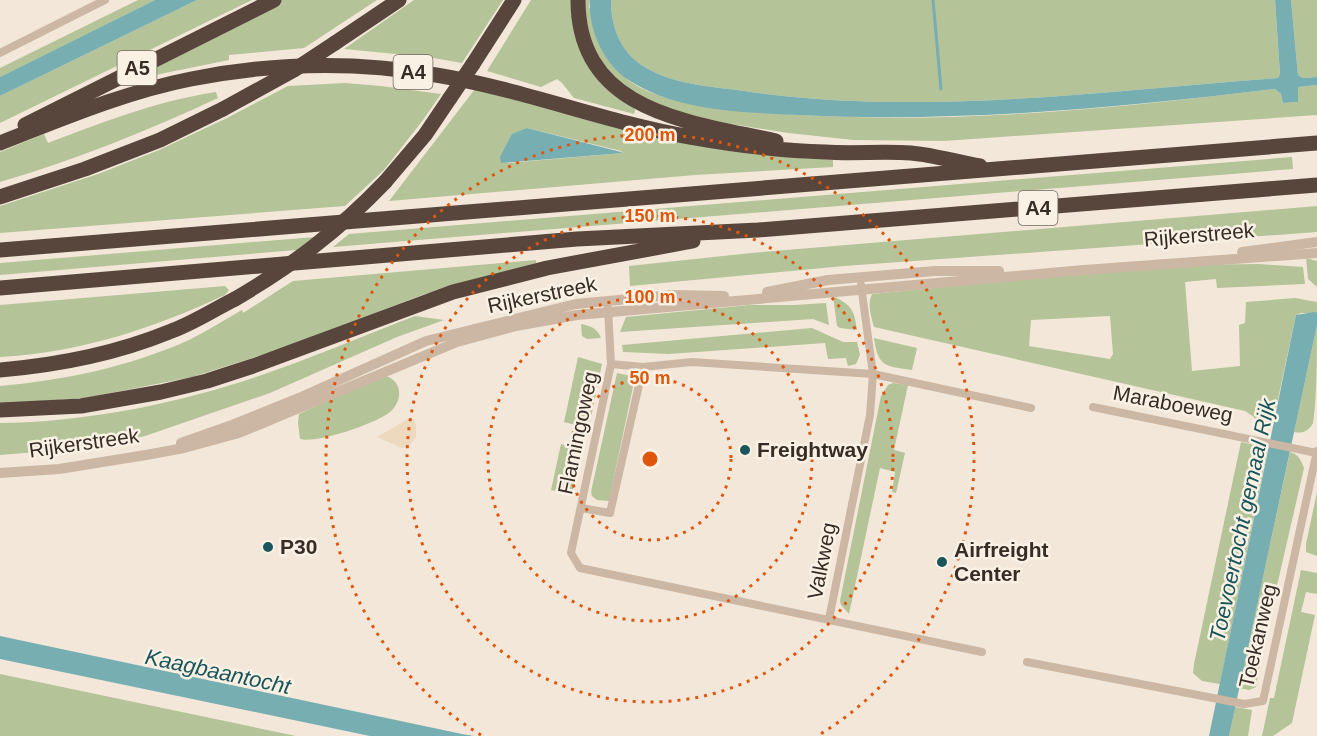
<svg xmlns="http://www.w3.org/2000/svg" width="1317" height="736" font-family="Arial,sans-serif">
<rect width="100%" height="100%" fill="#f3e7d9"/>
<path fill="#b4c398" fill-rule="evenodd" d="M138 0H155L0 77V68Z
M197 0H252L0 123V96Z
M281 0H377L304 48 229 55V60L160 74 87 96Z
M414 0H503L462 63 428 57 344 49Z
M531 0H574L581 46 636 106 634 114 574 98 562 83 557 79 541 87 487 71Z
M581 0H590L589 7C596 20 619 72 627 79 656 103 722 109 758 112 931 127 1104 110 1275 89L1281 94 1283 103 1298 102V87L1317 85V115L944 141 854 140 788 133 725 123 654 107 612 80 588 42Z
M611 0H1275L1280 75 1278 78C1100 91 922 117 744 91 710 86 673 85 643 66 620 51 611 27 611 0Z
M1291 0H1317V77L1303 78 1298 75Z
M345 83 381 86 441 94 423 120 384 170 345 206 0 233V206L98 174 159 150 227 118 288 86Z
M475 89 787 156 833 160V167L695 175 389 201ZM527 128 621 151 623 153 507 163Z
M216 92 218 98C147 131 75 160 0 182V152L44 134 48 143C103 122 157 101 216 92Z
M1292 157 1293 169 333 247 349 234Z
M1317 206V232L844 266 630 286 629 266 751 253Z
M315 237 297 250 0 275V263Z
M1306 258 1317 261V287L1308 279Z
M536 260V263L422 295 280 349 192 377 85 398 0 404V386C66 380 128 367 189 340 207 331 224 320 242 310L243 313 293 281Z
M1259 264 1303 267 1305 284 1217 288 1216 279 1185 282 1192 371 1240 366 1239 325 1245 323 1246 302 1295 298 1317 302V313H1301L1296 315 1272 427 1256 424 1254 417 1245 411 874 327C871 316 867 304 872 294L1177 265ZM1110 316 1113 354 1110 359 1029 346 1031 320Z
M225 286 229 290 225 295C154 328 79 353 0 357V305Z
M833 296C852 306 854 309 857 330L840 328 837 326Z
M826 303 829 325 813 319 620 332 626 317 750 305H794Z
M415 316 444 320 397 337 270 393 145 436 74 449 0 455V423C82 422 165 406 244 381 302 362 358 338 415 316Z
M581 324C591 326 597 328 601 338L587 339 582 336Z
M1317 325C1317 351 1317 400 1313 423 1309 431 1302 434 1294 432Z
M812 328 843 342H857L860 355 856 364 848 366 846 358 828 359 825 343 669 354 623 352 622 345Z
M874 338 917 348 912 370C885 366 878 367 874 338Z
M578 357 602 364 590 422 584 427 564 422Z
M617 373 635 377 609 501 597 500 592 496 591 492Z
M383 375C391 377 398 382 399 391 400 399 396 407 390 412 377 423 317 444 300 439L298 423 299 414Z
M893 383 908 385 894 450 905 453 896 493 892 492 895 472 880 468 849 614 841 605 840 601 881 396 888 385Z
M1241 442 1268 448 1220 684 1202 681 1193 673 1194 664Z
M561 444 582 450 572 494 551 490Z
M1290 452C1298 454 1301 460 1304 468L1262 651 1256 687 1249 690 1239 688Z
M1317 492V556L1306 552V544Z
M1301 570 1317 573V594L1306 592 1301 612 1315 615 1292 723 1273 736H1262L1270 698H1274Z
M0 674 296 736H0Z
M1235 707 1252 710 1248 736H1229Z"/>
<path fill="#ecd9be" d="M412 417 416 425V437L410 445 402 448 377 437Z"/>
<path fill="#76aeb2" d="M155 0H197L0 96V77Z
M590 0H611C611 27 620 51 643 66 673 85 710 86 744 91 922 117 1100 91 1278 78L1280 74 1275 0H1291L1298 75 1303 78 1317 77V85L1298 87V102L1283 103 1281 94 1275 89C1117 108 958 123 799 115 741 112 677 112 627 79 603 63 588 28 590 0Z
M527 128 621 152 623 153 501 163 500 157 512 134Z
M1314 312 1317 313V325L1229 736H1209L1296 315Z
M0 636 462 734 474 736H370L0 659Z"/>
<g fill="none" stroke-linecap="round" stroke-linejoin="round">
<path stroke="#76aeb2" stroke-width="3" d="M933 0 941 89"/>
<path stroke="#ccb7a4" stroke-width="8" d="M0 53 105 0
M608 308 611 364 571 553 580 568 982 652
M643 367 692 362 873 374 1031 408
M1093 407 1317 453
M581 508 610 513 643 367 611 364
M829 619 870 415 873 374 861 285
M1027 662 1244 704 1263 701 1317 451"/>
<path stroke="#ccb7a4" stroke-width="10" d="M1242 252 1317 242
M767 292 828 280 935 271H999
M181 443 232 425 299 398 426 341 576 304 672 295 724 296
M0 473 59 469 146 455 184 448 239 433 457 342 516 326 577 315 1084 270 1317 253"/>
<path stroke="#58463d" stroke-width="15" d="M578 0C578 113 691 122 776 141
M335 43 399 0
M473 64 514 0
M25 125 274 0
M0 143C62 119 125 92 191 79 271 63 355 61 436 75 522 89 604 122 690 137 735 145 780 151 825 152 853 154 882 151 911 153 934 155 957 162 980 166
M385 182 425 135 450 98
M0 197 85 169 160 140 223 109
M0 250 1317 143
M0 288 577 239 758 230 1317 185
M0 370C58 365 115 354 169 332 192 324 213 310 235 299
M0 410 81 406 161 392 207 381 253 366 453 292 547 268 693 241"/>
<path stroke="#58463d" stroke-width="15" d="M450 98 473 64
M223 109 294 70 335 43
M235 299C293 265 338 231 385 182"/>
</g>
<g fill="none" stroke="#df570d" stroke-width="3" stroke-dasharray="3 6">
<circle cx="650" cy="459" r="81"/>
<circle cx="650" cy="459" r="162"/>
<circle cx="650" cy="459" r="243"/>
<path d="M481 735A324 324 0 1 1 819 735"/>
</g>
<g fill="#19555b" stroke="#faf1e5" stroke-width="2">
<circle cx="745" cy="450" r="6"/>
<circle cx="268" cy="547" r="6"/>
<circle cx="942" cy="562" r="6"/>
</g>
<g text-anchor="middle" stroke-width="5" stroke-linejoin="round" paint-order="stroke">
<g fill="#faf1e5" stroke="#72675f" stroke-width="1.5">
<rect x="117.5" y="51" width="39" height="34" rx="4.5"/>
<rect x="393.5" y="55" width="39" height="34" rx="4.5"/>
<rect x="1018.5" y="191" width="39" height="34" rx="4.5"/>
</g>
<g font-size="20" font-weight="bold" fill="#372c26">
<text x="137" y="75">A5</text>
<text x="413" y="79">A4</text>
<text x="1038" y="215">A4</text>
</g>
<g font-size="21" fill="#372c26" stroke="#faf1e5">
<text transform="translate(1199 235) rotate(-5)" y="7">Rijkerstreek</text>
<text transform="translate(542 295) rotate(-12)" y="7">Rijkerstreek</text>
<text transform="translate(1173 404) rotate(11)" y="7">Maraboeweg</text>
<text transform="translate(578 433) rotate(-78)" y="7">Flamingoweg</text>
<text transform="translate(84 443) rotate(-8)" y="7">Rijkerstreek</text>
<text transform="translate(822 561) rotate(-79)" y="7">Valkweg</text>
<text transform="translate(1258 636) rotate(-77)" y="7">Toekanweg</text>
</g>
<g font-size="21" font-weight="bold" fill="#372c26" stroke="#faf1e5" text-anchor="start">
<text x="757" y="457">Freightway</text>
<text x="280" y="554">P30</text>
<text x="954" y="557">Airfreight<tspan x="954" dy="24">Center</tspan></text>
</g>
<g font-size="22" font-style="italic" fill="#19555b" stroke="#faf1e5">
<text transform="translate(1242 520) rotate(-78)" y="8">Toevoertocht gemaal Rijk</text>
<text transform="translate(218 671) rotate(12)" y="8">Kaagbaantocht</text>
</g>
</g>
<circle cx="650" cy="459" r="9" fill="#df570d" stroke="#faf1e5" stroke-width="3"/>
<g font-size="18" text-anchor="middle" font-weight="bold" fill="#df570d" stroke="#faf1e5" stroke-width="5" stroke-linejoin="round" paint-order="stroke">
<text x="650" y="141">200 m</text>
<text x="650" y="222">150 m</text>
<text x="650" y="303">100 m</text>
<text x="650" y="384">50 m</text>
</g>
</svg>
